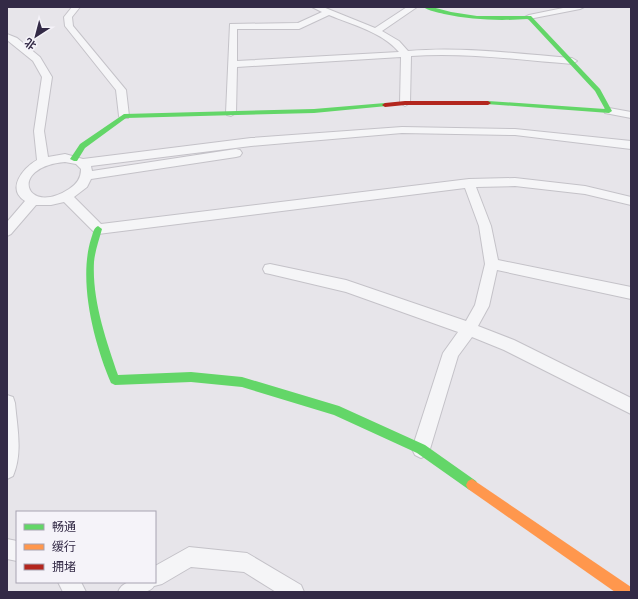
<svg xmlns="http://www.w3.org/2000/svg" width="638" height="599" font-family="'Fira Sans','Noto Sans SC',sans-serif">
<rect width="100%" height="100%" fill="#e7e5ea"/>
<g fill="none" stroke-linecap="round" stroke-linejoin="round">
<defs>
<path id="street" d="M72 7H80L72 17 73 26 126 90 129 116 128 118H120L119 116 116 90 65 26 64 17Z
M312 7H323L375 28 407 7H417L382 31 399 41 408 51C462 46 518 54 572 58L577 61 572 64C519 60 464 52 411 56L410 103 405 106 400 103 401 57 237 67 236 113 231 116 227 115 226 113 230 24 298 23 322 12ZM329 15C353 25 382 32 399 52L237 61V29H299Z
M568 7H584L580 9 529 19 525 17 529 15Z
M7 34 17 38 40 57 52 77 44 131 48 157 65 154 83 159 251 138 402 127 515 129 631 141V149L515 135 402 133 251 146 91 166 92 171 236 149 240 150 242 153 240 156 236 157 91 179 87 187 74 197 101 224 469 179 515 178 585 186 631 197V205L585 194 515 186 476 187 491 226 498 260 631 287V299L497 270 489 306 478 326 514 340 631 398V414L504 350 472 337 458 356 430 449 427 455 421 458 415 455 412 449 443 353 458 332 346 292 270 274 265 273 263 269 265 265 270 264 346 280 466 321 475 305 485 264 479 226 465 188 98 234 94 232 64 202 51 205H36L11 234 7 236V222L25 201C6 189 23 168 37 160L34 131 42 77 33 61 7 40ZM65 162 76 164 81 169C81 178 77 184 69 189 26 217 7 167 65 162Z
M609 108 631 112V118L605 113 604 111 605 109Z
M7 395 13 397 15 403C17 427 23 453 13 476L7 479Z
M7 539 17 541V561L7 559Z
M189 547 247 553 301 585 304 592H276L244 572 191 567 162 584 154 586C148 596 128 592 118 592 124 577 141 582 155 582V566Z
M58 582H81L86 592H63Z"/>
</defs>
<use href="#street" stroke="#c4c2c8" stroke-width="2"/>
<use href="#street" fill="#f5f5f7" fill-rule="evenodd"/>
<path fill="#63d668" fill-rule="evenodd" d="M423 7H432L451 12 477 16H531L600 89 612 111 609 113 486 104 485 103 488 101 605 109 595 91 528 19C499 21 472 20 444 14 437 12 429 11 423 7Z
M385 103 387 104V106L314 113 126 118 85 148 77 161H74L70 159 80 144 124 114 314 109Z
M98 226 102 229C99 240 95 251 94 262 92 300 106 340 118 375L191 372 242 377 339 406 425 445 476 481 478 485 476 489 472 491 468 489 417 453 334 415 242 387 191 382 115 385 111 383C94 343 78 281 91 239 93 234 93 228 98 226Z"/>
<path fill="#ff974d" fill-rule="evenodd" d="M472 479 631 587V592H615L468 489 466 485 468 481Z"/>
<path fill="#b3261e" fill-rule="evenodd" d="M405 101H488L491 103 488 105H405L385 107 382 105 385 103Z"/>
</g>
<rect width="638" height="599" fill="none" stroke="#332a46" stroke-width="16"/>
<rect x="16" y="511" width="140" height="72" fill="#f5f3f9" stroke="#a7a3b1"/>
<rect x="24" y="524" width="20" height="6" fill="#63d668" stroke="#a7a3b1"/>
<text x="52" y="531" font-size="12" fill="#332a46">畅通</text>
<rect x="24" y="544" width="20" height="6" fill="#ff974d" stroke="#a7a3b1"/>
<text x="52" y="551" font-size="12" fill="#332a46">缓行</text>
<rect x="24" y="564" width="20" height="6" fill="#b3261e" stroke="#a7a3b1"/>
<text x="52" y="571" font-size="12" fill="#332a46">拥堵</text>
<g transform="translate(36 36) rotate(216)" stroke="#f5f3f9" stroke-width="3" paint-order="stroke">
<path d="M0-3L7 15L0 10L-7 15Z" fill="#332a46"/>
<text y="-6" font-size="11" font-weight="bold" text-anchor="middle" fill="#332a46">北</text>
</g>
</svg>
